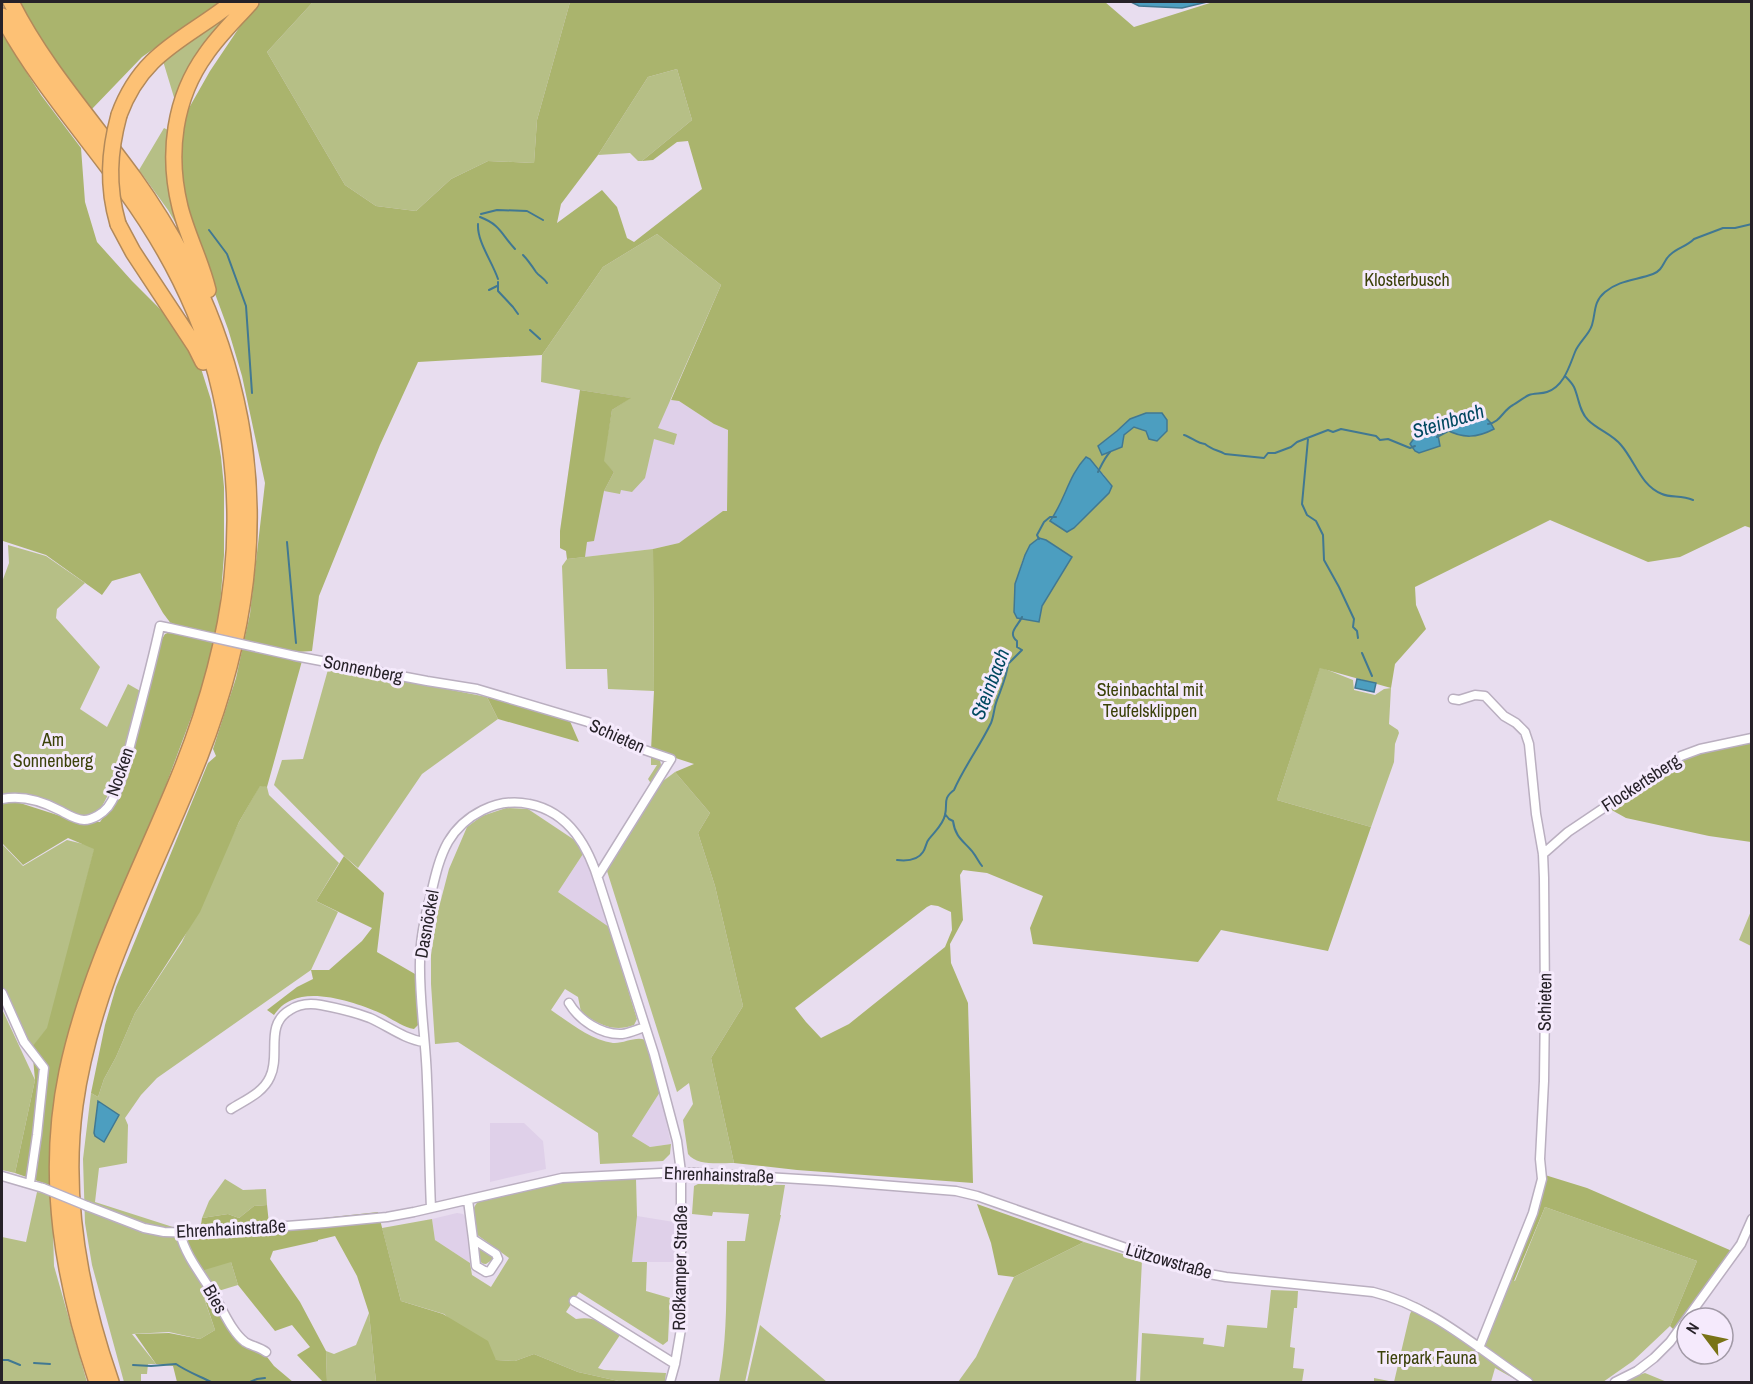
<svg xmlns="http://www.w3.org/2000/svg" width="1753" height="1384" font-family="'Archivo Narrow',sans-serif">
<rect width="100%" height="100%" fill="#e8ddef"/>
<path fill="#dfd0e9" d="M580 390 679 401 714 424 728 430 727 511 723 512 679 543 653 549 567 559 566 551 560 548V531Z
M583 854 591 870 609 927 593 951 585 946 544 866 566 880Z
M660 1092 671 1144 650 1147 632 1136Z
M490 1123H524L543 1141 546 1169 490 1182Z
M457 1213 463 1214 465 1217 470 1263 435 1240 432 1219Z
M637 1216 674 1222V1229H675L676 1233V1262H632Z"/>
<path fill="#b6bf86" d="M243 2 176 104 163 61Z
M313 2H570L537 120 534 163 488 161 451 179 416 211 376 206 345 185 267 52Z
M677 69 692 120 642 161H638L630 153 598 155 648 77Z
M164 128 172 132 186 241 168 210 139 170Z
M657 234 721 285 658 428 677 434 674 445 654 439 645 478 632 492 621 490 620 494 604 491 614 472 603 461 612 410 630 398 580 390 541 382 542 355 603 267Z
M8 545 46 556 85 583 57 609 56 618 100 667 80 709 107 727 128 684 142 692 116 780 100 810 86 816 76 814 39 798 19 793 2 795V582L9 563Z
M653 549 654 691 608 689 607 669H566L562 566 567 559Z
M329 666 487 697 498 719 422 774 358 868 344 856 274 785 282 760 303 759Z
M1320 667 1353 680 1354 690 1375 695 1384 689 1391 688 1389 724 1398 730 1399 733 1395 744 1394 762 1371 827 1277 800Z
M651 755 658 757C665 767 658 775 652 785L648 779 657 765H651Z
M675 772 710 813 698 833 715 886 743 1006 711 1058 734 1163C719 1163 697 1166 688 1154L683 1120 693 1104 689 1083 677 1092 607 871 659 784Z
M260 785 267 787 269 795 339 863 316 901 338 912 311 970 157 1078 141 1095 125 1118 128 1125 127 1163 99 1168 95 1202 176 1228 178 1239 231 1262 238 1285 215 1292 201 1289 215 1330 200 1339 169 1332 132 1334 156 1364H148L147 1374H141V1382H124L92 1265 85 1223 83 1159 91 1093 98 1097 104 1079 116 1057 135 1013 182 942 239 822Z
M506 808 528 809 576 841 583 854 558 892 609 927 637 1019 634 1025C614 1033 597 1024 581 1012L578 997 565 989 551 1010C569 1022 590 1040 613 1043 623 1044 636 1036 645 1040L660 1092 632 1136 650 1147 671 1144 670 1154 663 1161 600 1164 598 1133 458 1042 435 1044 431 984V955L437 915 449 869 467 827 482 816Z
M67 840 95 847 48 1028 31 1049 2 989V844L23 866Z
M1751 911V946L1739 940Z
M2 1009 35 1080 15 1173 2 1170Z
M225 1179 243 1190 266 1189 267 1205 254 1206 239 1218 228 1214 202 1218 209 1201Z
M636 1179 637 1216 632 1262H647L646 1291 670 1298 668 1341 663 1345 579 1292 566 1312 576 1319C597 1316 603 1324 620 1335L598 1368 604 1370 666 1373 665 1382H623L578 1372 534 1354 515 1361 496 1360 444 1314 401 1301 382 1228 432 1219 435 1240 470 1263 472 1275 491 1287 509 1258 476 1234C474 1223 469 1209 479 1201L544 1185 578 1181Z
M698 1184 785 1185 780 1215H781L745 1382H719C728 1335 726 1289 727 1241H745L749 1214 713 1212 712 1216 692 1214 694 1186Z
M37 1192 52 1194 54 1266 87 1382H2V1237L26 1242Z
M1545 1207 1697 1261 1670 1326 1633 1361 1603 1382H1520L1495 1368 1491 1382H1374V1378L1394 1382 1410 1314 1416 1302 1433 1311 1473 1340 1478 1339 1510 1279 1515 1281Z
M1084 1242 1142 1260 1136 1382H958L976 1357 1014 1277Z
M478 1246 492 1254V1260L486 1264C476 1263 478 1254 478 1246Z
M1271 1290 1298 1291 1297 1308H1294L1290 1347 1295 1348 1293 1368 1304 1369 1302 1382H1140L1142 1333 1204 1338 1203 1344 1224 1347 1227 1325 1267 1328Z
M369 1313 376 1382H327L326 1351 334 1354 356 1345Z
M760 1325 827 1382H747Z
M1645 1373 1667 1382H1624L1633 1377Z"/>
<path fill="#aab46d" fill-rule="evenodd" d="M20 2H221L142 57 91 110C65 75 39 40 20 2Z
M261 2H313L267 52 345 185 376 206 416 211 451 179 488 161 534 163 537 120 570 2H1105L1134 27 1213 2H1751V528L1745 526 1680 557 1648 562 1550 520 1415 587 1416 605 1426 629 1395 664 1391 688 1320 668 1277 800 1371 827 1328 951 1221 930 1198 962 1033 944 1030 928 1043 896 987 873 963 870 960 875 963 920 950 944 951 963 968 1003 973 1183 797 1170 734 1163 711 1058 743 1006 715 886 698 833 710 813 675 772 694 764 651 750 654 691 653 549 679 543 723 511H727L728 430 714 424 679 401 671 400 721 285 657 234 603 267 542 355 418 362 380 445 319 596 312 651 296 652 302 661 267 787 260 786 239 822 200 912 135 1013 116 1057 104 1079 98 1097 91 1093 105 1025 116 987 208 763 216 756 213 749 236 678 250 614 265 483 242 376 228 329 196 242 180 172 185 115 210 71 249 13ZM677 69 692 120 642 161 653 160 677 142 688 141 702 189 634 242 627 238 617 207 602 190 557 223 561 204 598 155 648 77ZM1130 419 1167 431 1149 439 1146 431 1134 427 1124 435 1122 447 1103 455 1098 446 1117 431ZM1086 457 1103 474 1112 486 1074 528 1067 532 1050 521C1065 501 1068 476 1086 457ZM1039 538 1046 540 1072 557 1042 606 1039 622 1017 618C1010 606 1019 565 1026 553 1030 548 1035 543 1039 538ZM931 905 938 906 951 912 952 930 945 947 849 1024 821 1038 806 1022 795 1008 927 907Z
M2 34 41 95 81 148 85 202 97 242 132 281 166 315 198 359 211 400 221 457 224 487V555L219 619 211 659 198 699 166 785 102 936 52 1186 15 1173 35 1080 32 1047 47 1028 94 849 68 838 23 865 2 843V802L20 803 76 821 100 822 122 791 159 644 165 634 170 632 172 625 163 613 140 573 112 581 102 595 46 555 3 541 2 544Z
M580 390 631 398 612 410 604 461 614 472 604 491 594 541 587 542 585 557 567 559 566 551 560 548V531Z
M487 697 569 719 579 742 498 719Z
M1751 741V842L1709 836 1626 818 1608 808 1673 763 1699 751Z
M344 856 384 893 377 952 415 974 418 1025 414 1029C402 1027 391 1018 380 1013 358 1003 315 989 292 1000 284 1003 279 1008 274 1015L267 1010 297 987 313 979 311 970H329L362 941 372 928 316 901Z
M1545 1175 1587 1188 1732 1251 1674 1330 1670 1326 1697 1261 1545 1207 1514 1281 1510 1279 1544 1190Z
M977 1204 1084 1242 1014 1277 998 1275 991 1243Z
M267 1205 269 1224 378 1212 401 1301 443 1314 488 1341 496 1360 515 1361 534 1354 578 1372 623 1382H376L369 1313 357 1276 335 1236 318 1240V1241L273 1251 270 1259 300 1302 326 1351 327 1382H323L297 1355 310 1347 292 1325 275 1331 238 1285 231 1262 201 1271 184 1239 199 1238 202 1218 228 1214 239 1218 254 1206Z
M201 1288 211 1293 227 1325 264 1353 274 1366 293 1382H177L173 1366 156 1364 135 1334 169 1333 200 1339 215 1330Z"/>
<path fill="#4c9ec0" stroke="#417892" stroke-width="1.5" d="M1131 2H1207L1182 8 1139 6Z
M1146 413H1162L1167 420V431L1157 441 1149 439 1146 431 1134 427 1124 435 1122 447 1102 455 1098 446 1117 431 1130 419Z
M1483 415 1490 422 1494 429C1477 438 1463 439 1445 429V426Z
M1431 429 1438 435 1440 446 1419 453 1415 451 1410 444C1416 435 1421 431 1431 429Z
M1086 457 1090 459 1112 486 1109 493 1074 528 1067 532 1050 521C1065 501 1068 476 1086 457Z
M1039 538 1046 540 1072 557 1042 606 1039 622 1017 618 1014 612 1015 584 1025 555 1030 545Z
M1357 679 1376 683 1374 692 1355 688Z
M98 1101 119 1115 104 1142 95 1136 94 1133Z"/>
<g fill="none" stroke-linecap="round" stroke-linejoin="round">
<path stroke="#417892" stroke-width="2" d="M481 214 497 210 527 211 543 220
M480 217C501 225 501 234 515 249
M478 224C477 242 492 261 498 279
M209 230 227 254 246 306 252 393
M523 255C528 260 532 266 536 272 539 276 544 278 547 283
M498 282V291L513 307 518 314
M489 290 497 286
M530 330 540 339
M1565 376C1568 379 1572 383 1574 387 1579 398 1579 411 1588 420 1598 430 1612 434 1621 445 1635 461 1641 486 1662 494 1671 498 1681 495 1693 500
M1488 424C1500 423 1503 410 1513 405 1518 402 1523 398 1529 395 1534 393 1541 394 1547 392 1564 386 1569 367 1575 352 1579 342 1589 335 1592 325 1596 312 1593 302 1605 292 1619 280 1637 280 1653 274 1664 270 1663 260 1671 254 1678 248 1687 246 1694 239L1723 228H1735L1752 224
M1184 435C1191 437 1198 444 1205 444 1212 450 1218 450 1225 454L1264 458 1268 453H1275L1291 447 1297 442 1328 430 1333 432 1341 429 1376 436 1380 440 1388 439 1410 448 1415 446
M1437 437 1450 430
M1308 439 1302 504 1307 515 1316 521 1323 535 1324 560 1339 587 1354 619 1353 627 1357 631 1358 638
M1098 472C1101 466 1105 457 1110 452
M1039 539 1037 535 1044 522 1050 517H1056
M287 542 296 643
M1362 653 1372 676
M945 814 949 819 953 821C955 836 962 840 971 850 975 854 978 861 982 866
M897 860C906 861 918 860 923 852 926 848 926 842 929 839 935 831 943 825 945 815 948 803 942 799 954 790 964 767 980 746 991 723 994 716 994 707 997 700 1001 689 1007 676 1008 664L1022 650 1017 647V641C1007 633 1018 626 1022 617
M2 1360H8L20 1365
M34 1363 50 1364
M133 1365 151 1366 176 1364C186 1371 199 1376 211 1382
M250 1382 257 1379 265 1378"/>
<defs>
<path id="minor" d="M295 656 427 681 477 689 588 722 624 743 671 759 598 876
M1453 699 1459 700 1475 695 1485 696 1504 716 1516 723 1525 732 1529 744 1536 814 1543 854 1544 878 1545 1002 1544 1081 1540 1159 1542 1179 1533 1213 1479 1348
M2 799C22 795 40 800 59 810 67 814 76 820 84 820 93 820 103 813 108 807 122 787 126 761 132 738 142 700 152 663 160 626L170 628
M1543 854 1568 832 1681 756 1700 749 1752 738
M2 993 24 1042 44 1068 37 1135 30 1183
M569 1003C579 1020 601 1035 622 1034 630 1033 638 1029 645 1027
M231 1109C245 1100 263 1093 270 1077 281 1055 264 1025 290 1010 299 1004 310 1003 321 1005 337 1008 354 1012 370 1018 388 1026 404 1039 424 1042
M2 1176 43 1188
M468 1200 473 1239 496 1254 498 1259 490 1271 486 1272 476 1266 473 1239
M87 1206 144 1228 164 1232 198 1233 325 1223 387 1217 414 1212 562 1178 681 1172 831 1181 956 1191 977 1196 1146 1255 1198 1272 1226 1277 1373 1292C1432 1306 1478 1349 1528 1382
M431 1208C429 1165 429 1123 427 1080 426 1041 419 1001 420 962 420 939 425 916 431 894 435 877 439 858 448 842 464 815 497 797 529 804 570 812 589 848 600 885L654 1054 677 1141 681 1172V1329L675 1364 670 1382
M180 1233C186 1258 204 1277 216 1299 224 1312 232 1332 245 1342 251 1346 260 1347 266 1352
M574 1301 675 1364
M1615 1382 1637 1371 1654 1358 1670 1342 1741 1244 1752 1219"/>
<path id="motorway" d="M11 2C43 66 92 120 134 178 182 245 218 319 236 400 264 523 245 640 200 756 155 871 92 982 75 1105 62 1200 80 1293 111 1382
M2 16C36 79 83 132 125 190 165 245 198 307 216 374 253 517 234 641 179 776 139 874 89 968 67 1072 45 1178 63 1281 97 1382
M119 115C142 52 185 40 233 2
M118 224 133 252 195 346 203 362
M208 290C201 261 187 235 180 207 167 154 174 98 206 54 219 35 236 19 251 2"/>
</defs>
<use href="#minor" stroke="#baafc0" stroke-width="11"/>
<use href="#motorway" stroke="#b2895a" stroke-width="18"/>
<use href="#minor" stroke="#fff" stroke-width="8"/>
<use href="#motorway" stroke="#fdc175" stroke-width="15"/>
<defs>
<path id="minor-bridge" d="M170 628 295 656
M43 1188 87 1206"/>
<path id="motorway-bridge" d="M118 224C107 186 109 152 119 115"/>
</defs>
<use href="#minor-bridge" stroke="#baafc0" stroke-width="11" stroke-linecap="butt"/>
<use href="#motorway-bridge" stroke="#b2895a" stroke-width="18" stroke-linecap="butt"/>
<use href="#minor-bridge" stroke="#fff" stroke-width="8"/>
<use href="#motorway-bridge" stroke="#fdc175" stroke-width="15"/>
</g>
<g text-anchor="middle" stroke-width="6" stroke-linejoin="round" paint-order="stroke">
<g font-size="18" fill="#3b4109" stroke="#f5eafc">
<text x="1407" y="286">Klosterbusch</text>
<text x="1150" y="696">Steinbachtal mit<tspan x="1150" dy="21">Teufelsklippen</tspan></text>
<text x="53" y="746">Am<tspan x="53" dy="21">Sonnenberg</tspan></text>
<text x="1427" y="1364">Tierpark Fauna</text>
</g>
<g font-size="18" fill="#262128" stroke="#f5eafc">
<text transform="translate(363 669) rotate(11)" y="6">Sonnenberg</text>
<text transform="translate(617 736) rotate(24)" y="6">Schieten</text>
<text transform="translate(120 772) rotate(-71)" y="6">Nocken</text>
<text transform="translate(1641 783) rotate(-33)" y="6">Flockertsberg</text>
<text transform="translate(427 924) rotate(-80)" y="6">Dasnöckel</text>
<text transform="translate(1545 1002) rotate(-89)" y="6">Schieten</text>
<text transform="translate(719 1175) rotate(2)" y="6">Ehrenhainstraße</text>
<text transform="translate(231 1229) rotate(-3)" y="6">Ehrenhainstraße</text>
<text transform="translate(1169 1261) rotate(16)" y="6">Lützowstraße</text>
<text transform="translate(680 1268) rotate(-89)" y="6">Roßkamper Straße</text>
<text transform="translate(215 1299) rotate(60)" y="6">Bies</text>
</g>
<g font-size="20" font-style="italic" fill="#004860" stroke="#f5eafc">
<text transform="translate(1448 421) rotate(-17)" y="7">Steinbach</text>
<text transform="translate(990 684) rotate(-69)" y="7">Steinbach</text>
</g>
</g>
<rect width="1753" height="1384" fill="none" stroke="#262128" stroke-width="6"/>
<g transform="translate(1705 1336) rotate(302)"><circle r="28" fill="#f5eafc" stroke="#a29aa7" stroke-width="1.5"/>
<path d="M0-4.5L10 22L0 15L-10 22Z" fill="#797316"/>
<text y="-9" font-size="16" font-weight="bold" text-anchor="middle" fill="#262128">N</text>
</g>
</svg>
